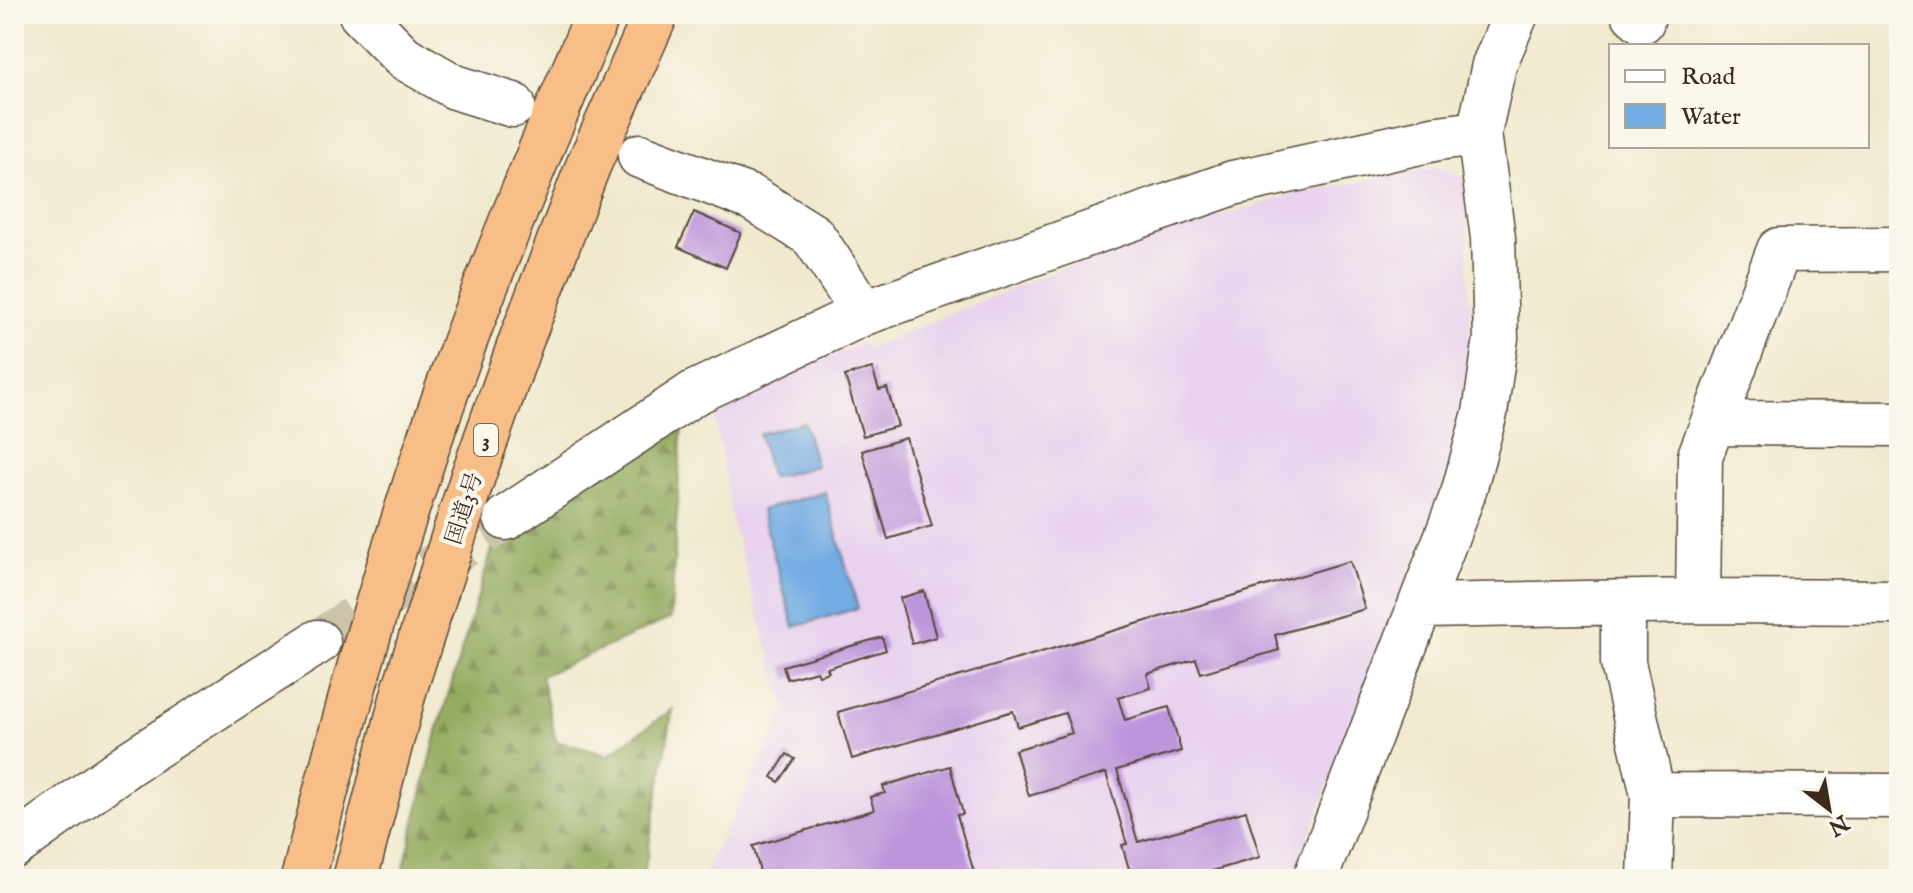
<svg xmlns="http://www.w3.org/2000/svg" width="1913" height="893" font-family="'IM FELL English','Noto Serif JP',serif">
<defs>
<pattern id="forest-firs" width="22" height="20" patternUnits="userSpaceOnUse" patternTransform="scale(2)"><rect width="22" height="20" fill="#90a85a"/><path d="M5 1l3.5 6h-7zM16 11l3.5 6h-7z" fill="#77894a"/></pattern>
</defs>
<rect width="100%" height="100%" fill="#fbf7ec"/>
<filter id="ink" filterUnits="userSpaceOnUse"><feTurbulence type="fractalNoise" baseFrequency=".0125" numOctaves="2"/><feDisplacementMap in="SourceGraphic" scale="16" xChannelSelector="R" yChannelSelector="G"/><feConvolveMatrix kernelMatrix="1 2 1 2 8 2 1 2 1" color-interpolation-filters="sRGB"/></filter>
<filter id="wash" filterUnits="userSpaceOnUse"><feTurbulence type="fractalNoise" baseFrequency=".006" numOctaves="4" result="noise"/><feDisplacementMap in="SourceGraphic" scale="32" xChannelSelector="R" yChannelSelector="G"/><feGaussianBlur stdDeviation="1.8" result="paint"/><feColorMatrix in="noise" values="0 0 0 0 0 0 0 0 0 0 0 0 0 0 0 0 0 1.4 0 .05"/><feComposite in="paint" operator="in"/></filter>
<g filter="url(#wash)">
<rect width="100%" height="100%" fill="#f0e9ce"/>
<path fill="#e8d2ee" d="M1439 167 1466 179 1471 350 1448 470 1293 879H701L786 710 733 526 713 404 864 342 867 348 1104 251 1298 193Z"/>
<path fill="url(#forest-firs)" stroke="#66693c" stroke-width="2" d="M682 421 671 618 541 676 556 741 608 755 673 709 643 879H401L437 732 493 546Z"/>
<path fill="#73ace3" stroke="#576b80" stroke-width="2" d="M804 422 816 466 771 478 759 434Z
M825 492 858 608 794 627 761 510Z"/>
<g id="blocks">
<path fill="#bd95db" d="M694 212 741 233 726 268 678 247Z
M872 368 879 390 887 388 898 426 863 436 845 376Z
M906 438 932 526 888 539 862 451Z
M1350 561 1365 609 1275 635 1279 650 1201 673 1196 659 1147 674 1151 688 1118 698 1125 720 1169 707 1181 751 1117 770 1138 842 1246 811 1260 857 1185 879H1132L1122 845 1127 844 1106 773 1029 796 1015 750 1072 733 1065 713 1018 727 1013 711 852 759 838 712Z
M924 591 936 637 912 644 900 598Z
M882 637 886 650 827 668 829 672 819 675 817 671 787 679 783 666Z
M787 754 795 759 779 782 772 777Z
M950 766 963 814 957 815 976 879H762L753 846 874 810 870 797 885 793 883 786Z"/>
</g>
</g>
<g filter="url(#ink)">
<use href="#blocks" fill-opacity="0" stroke="#564738" stroke-width="2"/>
<g fill="none" stroke-linecap="round" stroke-linejoin="round">
<path stroke="#ccc3ab" stroke-width="44" stroke-dasharray="44 22" stroke-linecap="butt" d="M318 642 506 518"/>
<defs>
<path id="minor" d="M361 14 403 57 455 87 513 105
M1634 14 1642 21
M640 156 752 198 813 236 864 313
M1714 423 1899 424
M506 518 694 393 864 313 1233 183 1438 138 1479 133
M1698 601 1700 456 1779 250 1899 249
M1623 604V663L1653 795
M1422 606 1698 601 1899 602
M14 846 131 762 318 642
M1315 879 1463 494 1485 413 1496 338 1493 238 1479 133 1494 65 1516 14
M1650 879 1653 795 1899 796"/>
<path id="highway" d="M303 879C335 754 368 629 408 506 461 338 529 175 598 14
M355 879 405 688 473 476 522 338 588 166 656 14"/>
</defs>
<use href="#minor" stroke="#564738" stroke-width="47"/>
<use href="#highway" stroke="#564738" stroke-width="47"/>
<use href="#minor" stroke="#fff" stroke-width="44"/>
<use href="#highway" stroke="#f7be87" stroke-width="44"/>
</g>
</g>
<g text-anchor="middle" stroke-width="8" stroke-linejoin="round" paint-order="stroke">
<rect fill="#fbf7ec" stroke="#75685c" stroke-width="2" x="474" y="424" width="24" height="32" rx="6"/>
<g font-size="20" font-weight="bold" fill="#3b2a1e">
<text x="486" y="447">3</text>
</g>
<g font-size="22" fill="#3b2a1e" stroke="#fbf7ec">
<text transform="translate(463 508) rotate(-72)" y="8">国道3号</text>
</g>
</g>
<rect width="1913" height="893" fill="none" stroke="#fbf7ec" stroke-width="48"/>
<rect x="1609" y="44" width="260" height="104" fill="#fbf7ec" stroke="#aea59a" stroke-width="2"/>
<rect x="1625" y="70" width="40" height="12" fill="#ffffff" stroke="#aea59a" stroke-width="2"/>
<text x="1681" y="84" font-size="24" fill="#3b2a1e">Road</text>
<rect x="1625" y="104" width="40" height="24" fill="#73ace3" stroke="#aea59a" stroke-width="2"/>
<text x="1681" y="124" font-size="24" fill="#3b2a1e">Water</text>
<g transform="translate(1829 809) rotate(149)" stroke="#fbf7ec" stroke-width="6" paint-order="stroke">
<path d="M0-6L14 30L0 20L-14 30Z" fill="#3b2a1e"/>
<text y="-12" font-size="22" font-weight="bold" text-anchor="middle" fill="#3b2a1e">N</text>
</g>
</svg>
